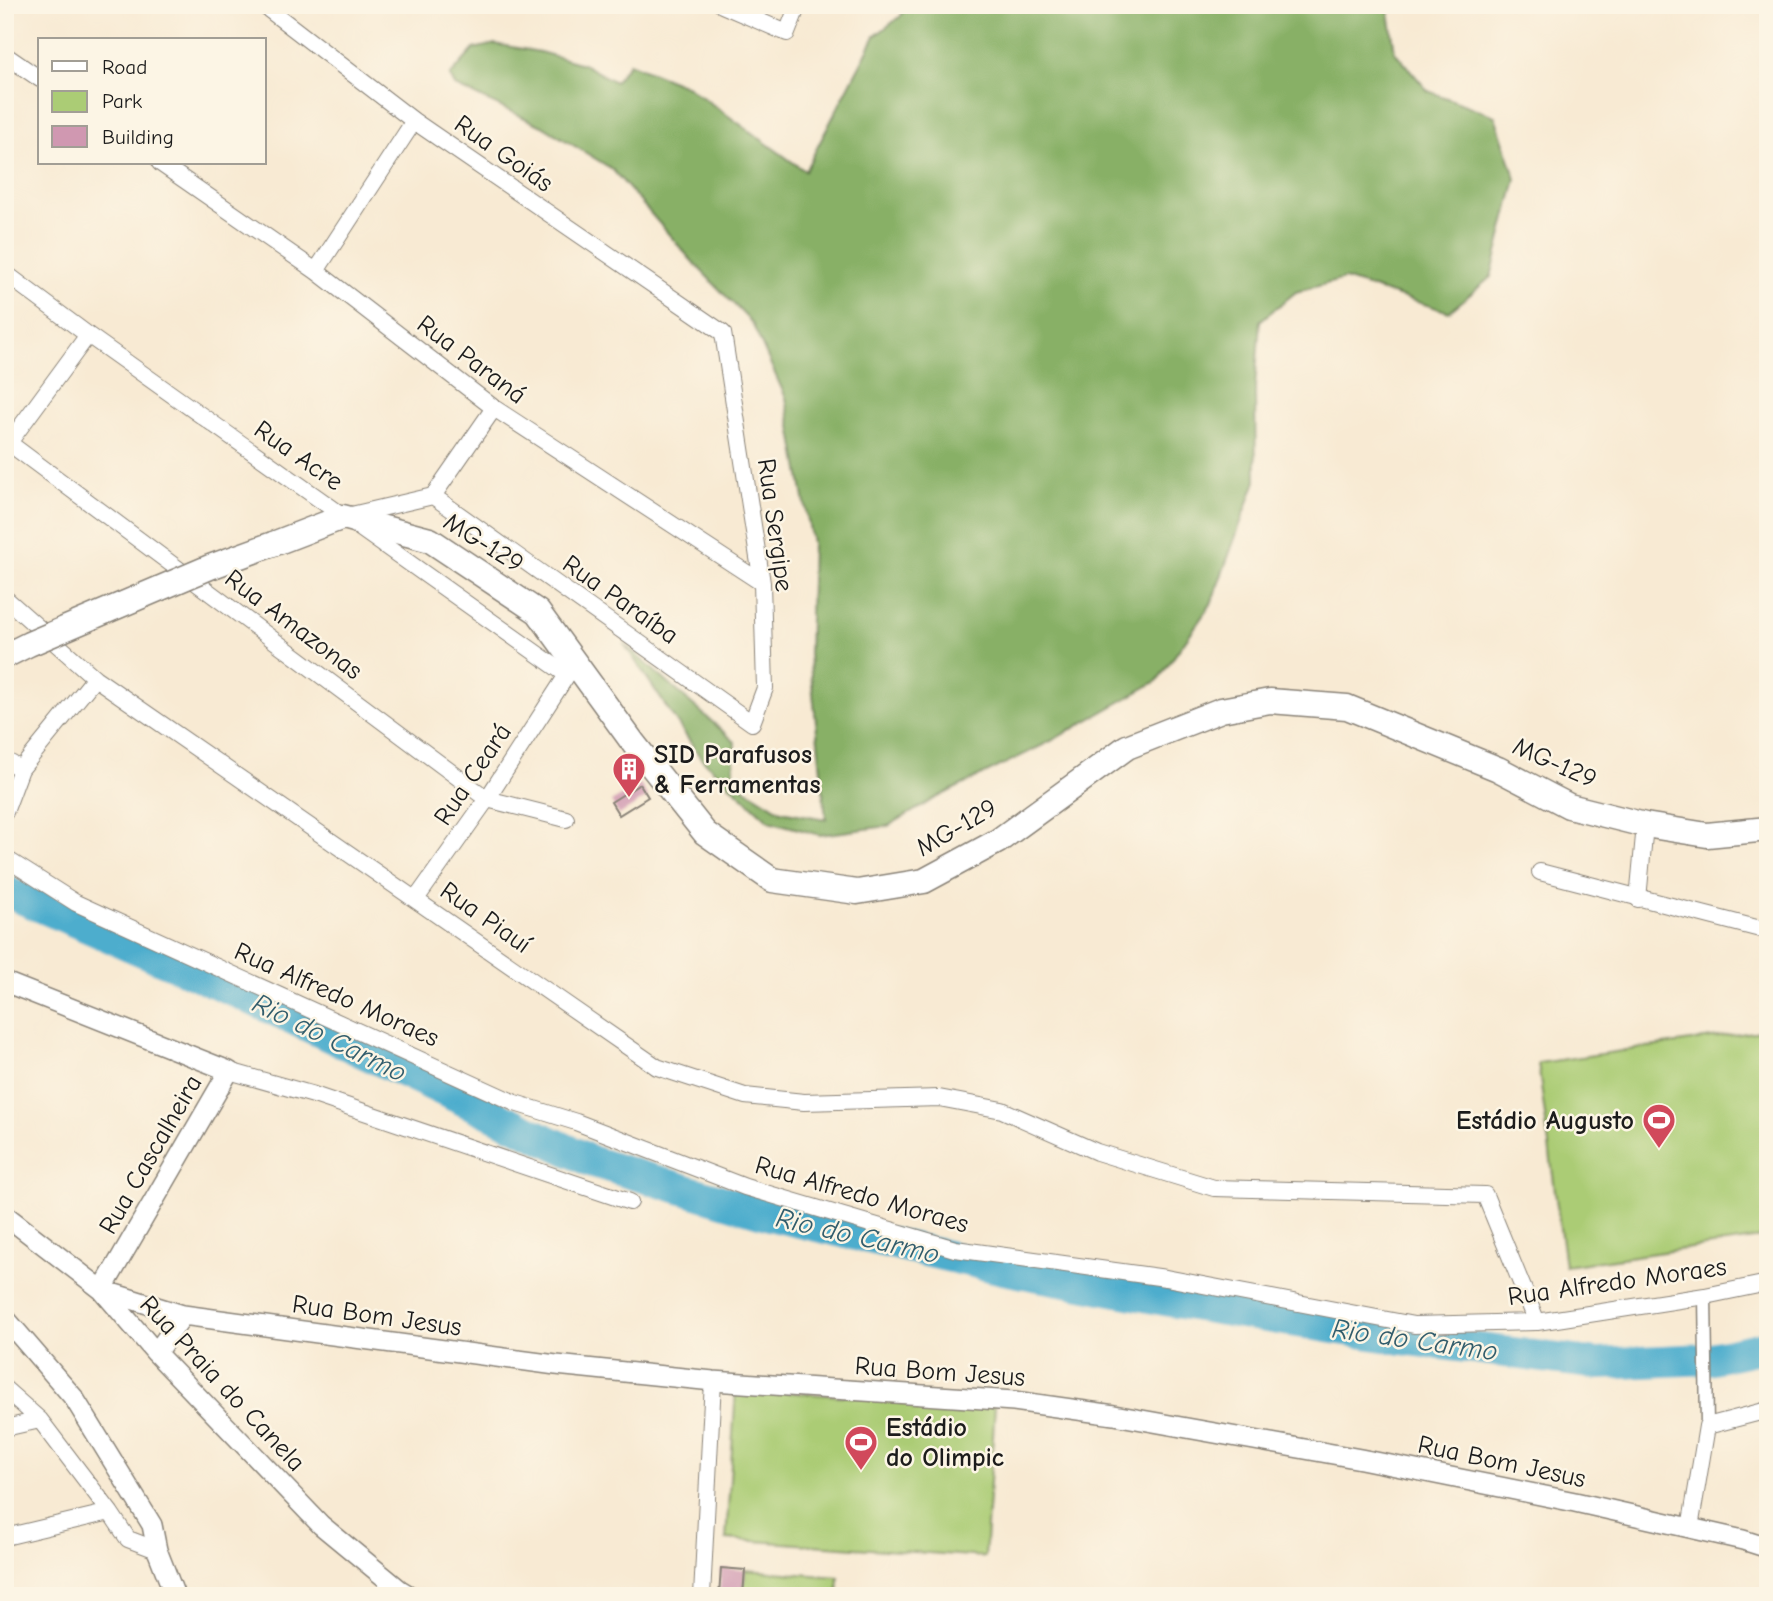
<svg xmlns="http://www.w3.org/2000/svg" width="1773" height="1601" font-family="'Comic Neue',sans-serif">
<rect width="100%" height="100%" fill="#fcf5e5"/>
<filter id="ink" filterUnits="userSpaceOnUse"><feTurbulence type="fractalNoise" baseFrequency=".0143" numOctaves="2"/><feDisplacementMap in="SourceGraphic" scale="14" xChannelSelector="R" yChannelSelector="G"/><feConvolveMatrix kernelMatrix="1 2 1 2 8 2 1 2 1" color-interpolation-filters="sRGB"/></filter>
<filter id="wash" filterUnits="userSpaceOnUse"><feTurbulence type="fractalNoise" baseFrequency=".00686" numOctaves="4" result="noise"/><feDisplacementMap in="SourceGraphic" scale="28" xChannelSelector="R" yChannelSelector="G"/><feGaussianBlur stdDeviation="1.57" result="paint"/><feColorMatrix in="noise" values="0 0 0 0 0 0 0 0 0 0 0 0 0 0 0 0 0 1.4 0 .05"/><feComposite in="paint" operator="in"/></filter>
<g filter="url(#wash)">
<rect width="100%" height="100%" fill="#f8ead3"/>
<path fill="#abcc75" stroke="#647448" stroke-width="2" d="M1768 1030V1237L1565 1266 1538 1063Z
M736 1389 995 1406 985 1557 726 1539Z
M745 1570 839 1577 838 1596H743Z"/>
<path fill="#88b066" stroke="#526641" stroke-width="2" d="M905 5H1388L1395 52 1428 91 1495 116 1516 179 1491 277 1449 312 1344 279 1296 292 1260 321 1255 388 1256 481 1211 604 1157 681 1051 741 936 798 888 826 820 835 769 821 701 758 624 644 735 742 733 781 781 811 826 819 809 655 812 543 786 398 752 323 692 261 612 169 542 126 455 86 450 76 474 49 495 44 540 52 583 64 615 82 629 63 688 87 805 171 875 36 901 16Z"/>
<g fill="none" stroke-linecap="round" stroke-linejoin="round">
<path stroke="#4eadcd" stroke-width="32" d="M5 891 230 989 593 1162 773 1216 1003 1269 1186 1304 1402 1339 1598 1364 1707 1359 1768 1346"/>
</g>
<g id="blocks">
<path fill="#d098b1" d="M640 784 648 797 619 815 611 802Z
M721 1568 745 1570 743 1596H719Z"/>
</g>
</g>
<g filter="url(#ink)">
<use href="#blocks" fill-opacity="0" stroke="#8a8378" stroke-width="2"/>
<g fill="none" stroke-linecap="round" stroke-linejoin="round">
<defs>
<path id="pedestrian" d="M1705 1296 1707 1426"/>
<path id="minor" d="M263 5 414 121 723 333 762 583 765 688 752 723 433 496 347 516
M722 5 787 33 798 5
M5 55 40 79
M160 163 316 271 494 408 762 583
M316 271 414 121
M5 273 88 335 567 675 487 799 416 899
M5 440 487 799 566 819
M5 448 88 335
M433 496 494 408
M5 598 95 678 657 1067 745 1096 804 1102 939 1098 1002 1110 1097 1152 1214 1188 1485 1195 1537 1322
M5 760 21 769
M5 812 21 769 95 678
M5 858 76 903 515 1103 576 1122 745 1187 955 1249 1166 1278 1414 1325 1537 1322 1705 1296 1768 1283
M1540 872 1768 931
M1638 899 1645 825
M229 1071 314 1095 630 1202
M5 1389 40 1420 110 1512 128 1539 157 1550
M5 1428 40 1420
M1690 1528 1707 1426 1768 1410
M5 1537 110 1512
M702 1596 713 1381"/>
<path id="tertiary" d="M5 982 229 1071 102 1290
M5 1215 102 1290 156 1353 321 1525 400 1590 410 1596
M102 1290 183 1315 556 1365 713 1381 1014 1401 1114 1415 1361 1459 1575 1502 1743 1540 1768 1548
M5 1318 74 1398 152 1525 157 1550 175 1596
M156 1353 183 1315"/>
<path id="primary" d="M273 544 343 517 430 540 538 612 634 744 705 833 772 880 857 892 924 881 998 841 1127 747 1221 710 1270 701 1347 707 1498 769 1569 806 1645 825 1707 835 1768 829"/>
</defs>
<use href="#pedestrian" stroke="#8a8378" stroke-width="15"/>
<use href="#minor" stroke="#8a8378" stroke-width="18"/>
<use href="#tertiary" stroke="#8a8378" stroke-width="22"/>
<use href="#primary" stroke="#8a8378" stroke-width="27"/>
<use href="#pedestrian" stroke="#fff" stroke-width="12"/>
<use href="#minor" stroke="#fff" stroke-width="16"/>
<use href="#tertiary" stroke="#fff" stroke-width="19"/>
<use href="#primary" stroke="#fff" stroke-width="24"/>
<defs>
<path id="primary-bridge" d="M5 656 29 644 210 567 273 544"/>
</defs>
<use href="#primary-bridge" stroke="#8a8378" stroke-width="27" stroke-linecap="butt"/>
<use href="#primary-bridge" stroke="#fff" stroke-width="24"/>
</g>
</g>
<defs>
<symbol id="building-pin" viewBox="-11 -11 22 30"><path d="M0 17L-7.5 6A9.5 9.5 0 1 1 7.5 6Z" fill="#d1495b" stroke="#fcf5e5"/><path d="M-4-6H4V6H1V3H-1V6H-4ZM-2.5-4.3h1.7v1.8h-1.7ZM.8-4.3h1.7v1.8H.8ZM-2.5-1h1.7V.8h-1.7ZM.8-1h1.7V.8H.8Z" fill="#fff"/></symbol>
<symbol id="stadium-pin" viewBox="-11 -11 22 30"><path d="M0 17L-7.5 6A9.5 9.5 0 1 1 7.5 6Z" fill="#d1495b" stroke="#fcf5e5"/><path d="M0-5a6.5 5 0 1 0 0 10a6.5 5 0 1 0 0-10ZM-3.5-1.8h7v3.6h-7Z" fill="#fff"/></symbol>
</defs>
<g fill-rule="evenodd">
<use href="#building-pin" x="610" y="750" width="38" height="52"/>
<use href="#stadium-pin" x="1640" y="1101" width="38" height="52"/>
<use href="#stadium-pin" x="842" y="1423" width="38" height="52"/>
</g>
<g text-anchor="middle" stroke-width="5" stroke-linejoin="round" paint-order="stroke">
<g font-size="26" fill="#1c1c1c" stroke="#fcf5e5">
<text transform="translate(504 153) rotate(35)" y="9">Rua Goiás</text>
<text transform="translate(472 359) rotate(37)" y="9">Rua Paraná</text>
<text transform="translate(299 455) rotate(35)" y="9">Rua Acre</text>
<text transform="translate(776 525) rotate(82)" y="9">Rua Sergipe</text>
<text transform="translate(484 542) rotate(32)" y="9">MG-129</text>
<text transform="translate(621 599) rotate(35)" y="9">Rua Paraíba</text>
<text transform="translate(294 624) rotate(37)" y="9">Rua Amazonas</text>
<text transform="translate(1555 762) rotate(24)" y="9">MG-129</text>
<text transform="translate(472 774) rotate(-56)" y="9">Rua Ceará</text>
<text transform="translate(956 827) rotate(-30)" y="9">MG-129</text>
<text transform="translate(486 917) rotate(35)" y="9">Rua Piauí</text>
<text transform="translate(337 994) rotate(24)" y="9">Rua Alfredo Moraes</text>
<text transform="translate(150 1154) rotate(-60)" y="9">Rua Cascalheira</text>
<text transform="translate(862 1194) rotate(16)" y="9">Rua Alfredo Moraes</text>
<text transform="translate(1617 1281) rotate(-8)" y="9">Rua Alfredo Moraes</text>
<text transform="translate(377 1315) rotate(8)" y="9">Rua Bom Jesus</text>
<text transform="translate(940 1371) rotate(4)" y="9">Rua Bom Jesus</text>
<text transform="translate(223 1383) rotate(47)" y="9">Rua Praia do Canela</text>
<text transform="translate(1502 1461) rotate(12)" y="9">Rua Bom Jesus</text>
</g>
<g font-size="26" font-weight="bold" fill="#1c1c1c" stroke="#fcf5e5" text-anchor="start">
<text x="654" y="763">SID Parafusos<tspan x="654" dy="30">&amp; Ferramentas</tspan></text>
<text x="1634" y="1129" text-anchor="end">Estádio Augusto</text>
<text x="886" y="1436">Estádio<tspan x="886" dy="30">do Olimpic</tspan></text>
</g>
<g font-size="28" font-style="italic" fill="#325d6c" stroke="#fcf5e5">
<text transform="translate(330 1037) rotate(26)" y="10">Rio do Carmo</text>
<text transform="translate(858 1235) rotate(13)" y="10">Rio do Carmo</text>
<text transform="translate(1415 1339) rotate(8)" y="10">Rio do Carmo</text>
</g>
</g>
<rect width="1773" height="1601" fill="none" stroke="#fcf5e5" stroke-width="28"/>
<rect x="38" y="38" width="228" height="126" fill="#fcf5e5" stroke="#a29e95" stroke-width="2"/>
<rect x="52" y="61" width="35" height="10" fill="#ffffff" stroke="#a29e95" stroke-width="2"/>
<text x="102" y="74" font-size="21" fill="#1c1c1c">Road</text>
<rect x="52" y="91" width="35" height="21" fill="#abcc75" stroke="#a29e95" stroke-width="2"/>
<text x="102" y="108" font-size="21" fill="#1c1c1c">Park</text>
<rect x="52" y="126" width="35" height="21" fill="#d098b1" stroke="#a29e95" stroke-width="2"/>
<text x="102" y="144" font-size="21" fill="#1c1c1c">Building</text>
</svg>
